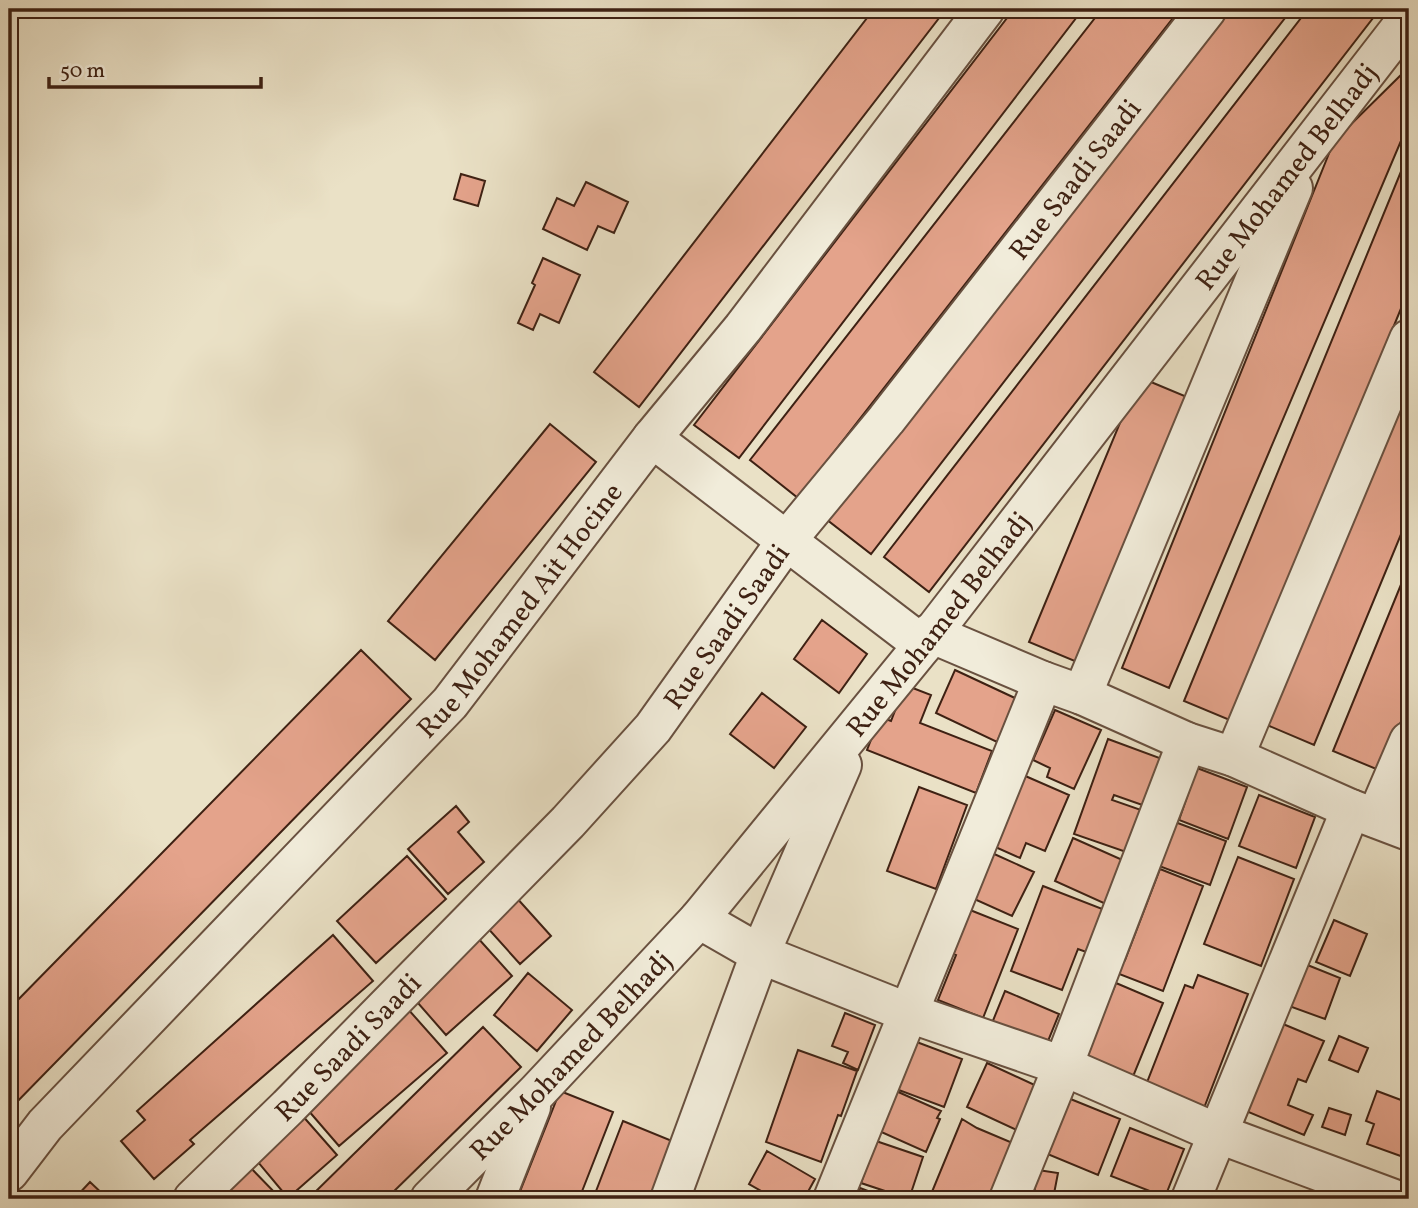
<svg xmlns="http://www.w3.org/2000/svg" width="1418" height="1208" font-family="Vollkorn,serif">
<rect width="100%" height="100%" fill="#eae1c6"/>
<filter id="stains"><feTurbulence type="fractalNoise" baseFrequency=".00286" numOctaves="4"/><feColorMatrix values="0 0 0 0 .2 0 0 0 0 .09 0 0 0 0 .02 0 0 0 .5 -.17"/></filter>
<radialGradient id="worn" r=".72"><stop offset=".6" stop-color="#630" stop-opacity="0"/><stop offset="1" stop-color="#630" stop-opacity=".3"/></radialGradient>
<path fill="#e4a38b" stroke="#3e2113" stroke-width="2" d="M874 9H946L639 407 594 372Z
M1014 9H1083L739 458 694 425Z
M1102 9H1180L798 498 750 460Z
M1220 9H1292L871 554 826 519Z
M1308 9H1380L929 592 884 557Z
M1409 67V122L1169 688 1122 668 1334 141Z
M1409 152V289L1232 721 1184 701Z
M461 174 485 181 478 206 454 199Z
M586 182 628 202 614 233 598 226 587 250 543 229 557 198 574 206Z
M543 258 580 275 559 323 540 314 533 330 518 323 535 285 532 283Z
M1139 377 1187 397 1077 662 1029 642Z
M1409 378V515L1314 745 1267 725Z
M550 424 596 462 435 660 388 621Z
M1409 565V702L1381 771 1333 751Z
M822 620 867 654 839 693 794 659Z
M361 650 411 699 9 1110V1009Z
M955 670 1017 699 997 742 936 713Z
M905 685 931 695 920 723 992 751 976 793 867 750 880 717 891 721Z
M762 693 806 727 774 768 730 734Z
M1055 710 1101 730 1074 789 1047 777 1050 768 1033 760Z
M1108 739 1165 760 1148 807 1114 795 1112 800 1144 811 1129 853 1074 834Z
M1197 768 1247 787 1228 839 1179 820Z
M1023 775 1069 795 1045 851 1026 843 1020 858 993 846Z
M919 787 967 805 936 889 887 871Z
M1259 795 1315 817 1296 868 1239 846Z
M456 806 469 822 458 832 484 862 448 894 408 849Z
M1175 822 1226 841 1210 885 1159 866Z
M1073 838 1127 862 1108 905 1055 881Z
M992 853 1034 872 1012 916 972 898Z
M407 856 446 899 376 963 337 921Z
M1238 857 1294 879 1261 966 1204 944Z
M1160 869 1203 886 1163 991 1114 972 1120 957 1125 960Z
M1043 886 1105 910 1089 953 1078 949 1062 990 1011 971Z
M515 896 551 936 520 964 485 925Z
M965 908 1018 929 983 1018 938 1000 956 955 947 952Z
M1334 920 1367 934 1350 976 1316 962Z
M333 935 373 981 190 1140 194 1144 154 1179 121 1141 145 1120 137 1111Z
M477 937 512 976 446 1035 411 995Z
M1305 964 1340 978 1325 1019 1289 1006Z
M528 973 572 1010 537 1051 494 1015Z
M1198 975 1248 994 1204 1108 1146 1085 1185 985 1193 988Z
M1116 983 1163 1003 1132 1079 1084 1059Z
M1005 991 1059 1014 1044 1051 990 1028Z
M407 1008 447 1053 339 1146 301 1102Z
M845 1013 875 1025 858 1070 843 1063 848 1052 832 1046Z
M1283 1024 1324 1041 1306 1082 1298 1079 1288 1105 1313 1115 1304 1135 1246 1111Z
M483 1027 521 1067 386 1199H308Z
M1339 1036 1368 1048 1358 1072 1329 1060Z
M914 1041 962 1059 944 1107 896 1089Z
M798 1050 857 1071 841 1116 838 1115 821 1162 766 1142Z
M987 1063 1039 1087 1019 1131 967 1107Z
M560 1091 613 1112 579 1199H517Z
M896 1091 941 1111 937 1118 940 1119 926 1152 879 1131Z
M1377 1091 1409 1103V1159L1367 1144 1374 1124 1366 1121Z
M1068 1098 1120 1119 1098 1175 1045 1153Z
M1329 1108 1351 1115 1345 1135 1322 1127Z
M301 1114 337 1155 288 1198 253 1156Z
M962 1119 977 1128 1015 1144 991 1199H929Z
M623 1121 677 1143 655 1199H593Z
M1130 1128 1184 1149 1165 1197 1111 1176Z
M876 1141 923 1157 909 1199 861 1183Z
M767 1151 815 1179 804 1199H775L749 1184Z
M247 1164 281 1199H212Z
M1038 1170 1058 1173 1053 1199H1033Z
M90 1182 108 1199H74Z
M860 1188 889 1199H856Z"/>
<g fill="none" stroke-linecap="round" stroke-linejoin="round">
<defs>
<g id="minor">
<path d="M652 438 923 645"/>
<path d="M930 633 1043 681 1082 695 1187 742 1234 757 1351 809 1409 831"/>
<path d="M1082 695 1293 188"/>
<path d="M1234 757 1409 339"/>
<path d="M1376 818 1409 741"/>
<path d="M699 919 760 954 909 1013 1063 1066 1219 1134 1394 1199"/>
<path id="s1" d="M9 1172 45 1125 450 703 652 438 743 328 985 9"/>
<path id="s2" d="M193 1199 288 1107 568 822 653 728 787 540 886 420 1207 9"/>
<path id="s3" d="M430 1199 537 1092 699 919 923 645 1409 17"/>
<path d="M495 1199 531 1107"/>
<path d="M670 1199 760 954 842 765"/>
<path d="M833 1199 1043 681"/>
<path d="M1009 1199 1063 1066 1187 742"/>
<path d="M1191 1199 1351 809"/>
</g>
</defs>
<use href="#minor" stroke="#695140" stroke-width="42"/>
<use href="#minor" stroke="#f1ecda" stroke-width="38"/>
</g>
<g text-anchor="middle" stroke-width="5" stroke-linejoin="round" paint-order="stroke">
<g font-size="28" fill="#3e2113" stroke="#f1ecda">
<text dy="10" stroke="none"><textPath href="#s3" startOffset="1335">Rue Mohamed Belhadj</textPath></text>
<text dy="10" stroke="none"><textPath href="#s2" startOffset="1351">Rue Saadi Saadi</textPath></text>
<text dy="10" stroke="none"><textPath href="#s1" startOffset="760">Rue Mohamed Ait Hocine</textPath></text>
<text dy="10" stroke="none"><textPath href="#s3" startOffset="768">Rue Mohamed Belhadj</textPath></text>
<text dy="10" stroke="none"><textPath href="#s2" startOffset="784">Rue Saadi Saadi</textPath></text>
<text dy="10" stroke="none"><textPath href="#s2" startOffset="217">Rue Saadi Saadi</textPath></text>
<text dy="10" stroke="none"><textPath href="#s3" startOffset="201">Rue Mohamed Belhadj</textPath></text>
</g>
</g>
<rect width="1418" height="1208" fill="none" stroke="#eae1c6" stroke-width="35"/>
<rect x="10" y="10" width="1397" height="1187" fill="none" stroke="#3e2113" stroke-width="3.5"/>
<rect x="18" y="18" width="1383" height="1173" fill="none" stroke="#3e2113" stroke-width="2"/>
<path d="M49 77v10h212v-10" fill="none" stroke="#3e2113" stroke-width="3.5"/>
<text x="60" y="77" font-size="21" fill="#3e2113" stroke="#f1ecda" stroke-width="5" paint-order="stroke">50 m</text>
<rect width="100%" height="100%" filter="url(#stains)"/>
<rect width="100%" height="100%" fill="url(#worn)"/>
</svg>
